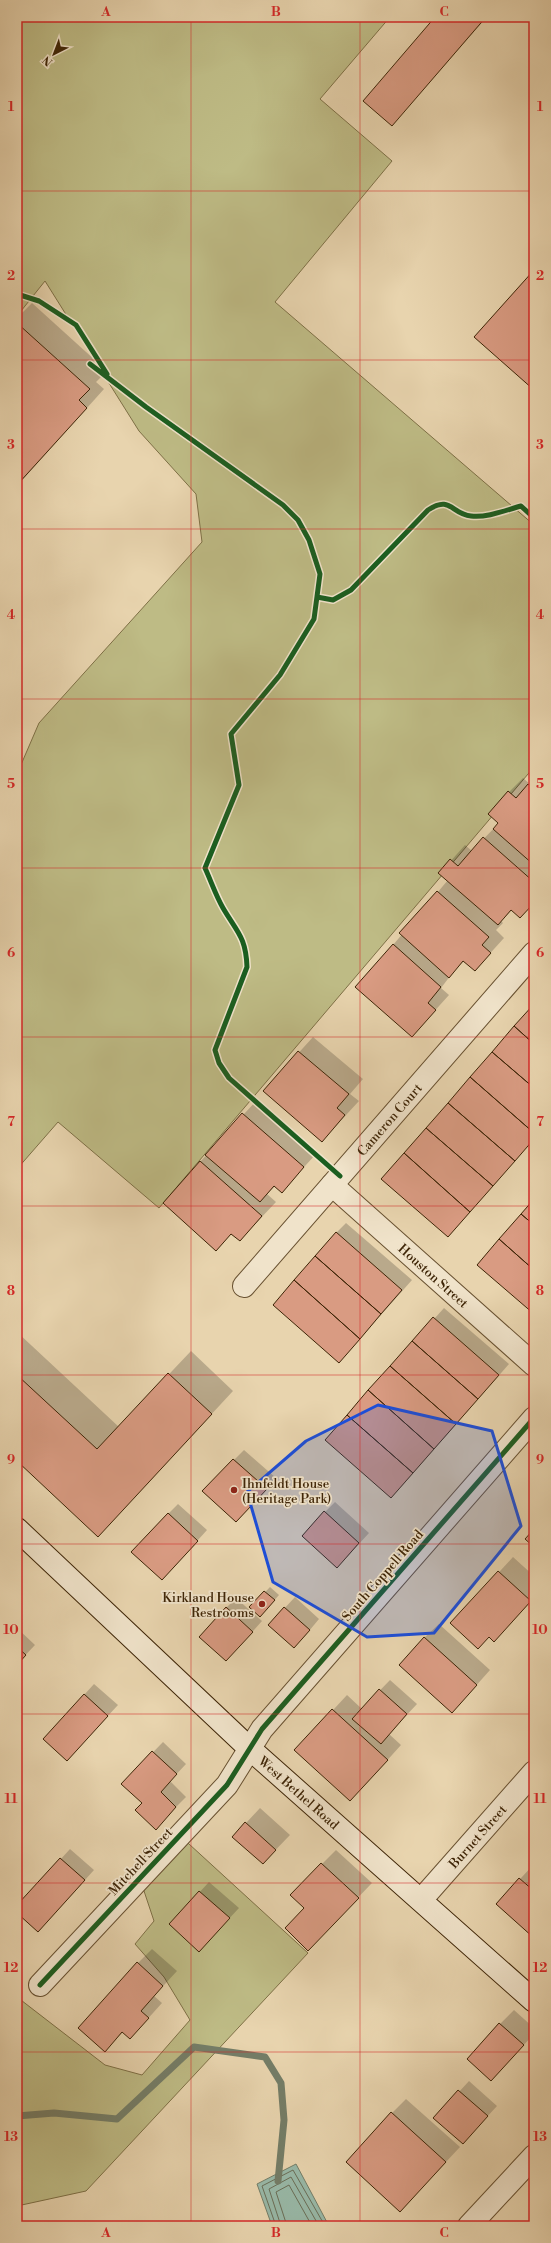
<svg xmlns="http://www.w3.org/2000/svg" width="551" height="2243" font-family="'Libre Bodoni',serif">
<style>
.green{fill:#bebb85;stroke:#7e7046}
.water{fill:#98b8a7;stroke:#747d67}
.shadow{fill:#0003}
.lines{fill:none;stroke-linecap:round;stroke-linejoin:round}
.shore{stroke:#6b6e57;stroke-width:1}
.stream{stroke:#747d67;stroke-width:7}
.building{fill:#d99b82;stroke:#3e2507}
.minor-casing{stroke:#685131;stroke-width:24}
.tertiary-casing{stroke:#685131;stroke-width:24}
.secondary-casing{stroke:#3e2507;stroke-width:24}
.minor{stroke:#f0e3ca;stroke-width:22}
.tertiary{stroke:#f0e3ca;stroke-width:22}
.secondary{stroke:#f0e3ca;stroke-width:22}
.cycleway-casing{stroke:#f0e3ca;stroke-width:8}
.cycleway{stroke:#1b5e20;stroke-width:5}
.marked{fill:#1d4ed8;fill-opacity:0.2;stroke:#1d4ed8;stroke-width:3;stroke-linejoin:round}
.grid{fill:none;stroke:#d62828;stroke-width:1;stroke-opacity:0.55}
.poi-dot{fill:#8f2418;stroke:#f0e3ca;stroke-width:1.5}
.labels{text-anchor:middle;stroke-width:3.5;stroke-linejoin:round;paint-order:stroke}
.street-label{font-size:13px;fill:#3e2507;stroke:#f0e3ca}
.poi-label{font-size:13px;fill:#3e2507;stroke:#f0e3ca;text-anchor:start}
.neatline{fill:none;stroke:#d62828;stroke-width:1.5}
.grid-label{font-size:13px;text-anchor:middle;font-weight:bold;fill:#d62828}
</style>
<rect width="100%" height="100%" fill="#e8d4ae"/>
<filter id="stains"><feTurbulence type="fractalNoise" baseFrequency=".005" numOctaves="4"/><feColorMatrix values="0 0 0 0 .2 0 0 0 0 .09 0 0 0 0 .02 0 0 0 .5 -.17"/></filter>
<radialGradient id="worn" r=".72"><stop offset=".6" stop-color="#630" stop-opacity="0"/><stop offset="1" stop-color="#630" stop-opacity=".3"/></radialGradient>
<!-- green -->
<path class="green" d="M17,17h373l-70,82 72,62 -117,141 259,223v242l-375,441 -101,-86 -41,47v-395l22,-51 163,-181 -6,-48 -57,-63 -94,-150 -28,35z
M177,1833l131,120 -222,238 -69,15v-209l88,68 37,10 48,-55 -26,-43 -29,-33 19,-23 -15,-45z"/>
<!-- water -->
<path class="water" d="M296,2164l33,62h-57l-15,-42z"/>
<!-- shadow -->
<path class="shadow" d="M436,17h51l-95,108z
M32,303l75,68 -11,11 8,7 -87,97v-168z
M523,778l7,6 4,-4v123l-14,14 -8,-7 -11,11 2,2 -7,7 8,8 -29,32 -11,-9 -10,10 -13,17 8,7 -37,41 -19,-91 55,-65 -8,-7 25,-28 7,6 27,-28 10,-31z
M313,1037l50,42 -13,15 9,7 -37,40 -58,-50z
M257,1100l60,53 -35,38 -7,-5 -8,8 9,8 -36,38 -8,-7 -16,17 -16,-88z
M346,1223l66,57 -63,71 -13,-118z
M444,1308l65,56 -108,123 -75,-48z
M17,1332l102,95 72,-76 42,40 -113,122 -103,-53z
M244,1450l32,28 -30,33 -43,-20z
M335,1502l34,31 -22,24 -22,-45z
M178,1504l29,26 -35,39 -4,-55z
M513,1557l21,19v22l-26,28 -14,15 -5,-5 -37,-13z
M270,1587l9,8 -14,16 -14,-4z
M295,1597l24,22 -15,18 -35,-12z
M236,1598l26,23 -26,29 -10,-42z
M439,1624l51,46 -24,27 -42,-59z
M17,1628l18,17 -18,19z
M390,1680l27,24 -28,30 12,11 -36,40 -69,-35 51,-55 15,14z
M94,1684l24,21 -51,55 -23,-21z
M163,1742l23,22 -16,17 16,16 -21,21 -22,-15 -21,-19z
M260,1808l30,27 -27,28 -29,-27z
M70,1849l24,21 -46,51 -31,-9v-5z
M336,1850l36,33 -50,52 -17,-27 -14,-13z
M534,1864v73l-37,-33z
M209,1882l30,26 -40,43 -29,-27z
M152,1949l25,22 -23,25 8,7 -18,20 -21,9 -18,19 33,-88z
M514,2010l20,18v6l-43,46 9,-56z
M469,2081l28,25 -34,37 -28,-25z
M406,2099l54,48 -60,64 -8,-98z"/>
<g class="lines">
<!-- shore -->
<path class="shore" d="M276,2226l-14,-40 31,-16 32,56
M281,2226l-12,-37 22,-12 28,49
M287,2226l-11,-34 13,-7 23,41"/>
<!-- stream -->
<path class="stream" d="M17,2116l37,-3 63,6 77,-72 71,10 16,26 3,37 -6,61"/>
</g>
<!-- building -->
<path class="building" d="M435,17h51l-94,109 -29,-25z
M534,270v120l-60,-53z
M17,323l73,66 -11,11 8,8 -70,77z
M528,784l6,5v76l-41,-36 5,-6 -10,-9 20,-23 8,7z
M483,837l51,45v21l-14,15 -9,-8 -13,15 -60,-52 12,-14 8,7z
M437,891l52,46 -7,8 9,8 -16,18 -12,-10 -14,17 -50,-45z
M393,944l48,43 -13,16 8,7 -24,27 -57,-50z
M534,1004v40l-20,-18z
M514,1026l20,18v44l-42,-36z
M298,1051l51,43 -12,14 8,7 -23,27 -59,-51z
M492,1052l42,36v45l-64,-56z
M470,1077l64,56v6l-19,22 -67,-58z
M448,1103l67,58 -22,25 -67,-58z
M242,1113l62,54 -22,26 -8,-7 -14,16 -55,-47z
M426,1128l67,58 -23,26 -66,-59z
M404,1153l66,59 -22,25 -67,-58z
M200,1161l62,55 -22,25 -9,-7 -15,17 -53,-48z
M534,1199v26l-13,-11z
M521,1214l13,11v45l-35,-31z
M336,1232l66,58 -21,24 -66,-58z
M499,1239l35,31v44l-57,-49z
M315,1256l66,58 -21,25 -66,-59z
M294,1280l66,59 -21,24 -66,-58z
M433,1317l66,58 -21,24 -66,-58z
M412,1341l66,58 -22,25 -66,-58z
M390,1366l66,58 -22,25 -66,-59z
M168,1373l44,41 -114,123 -81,-76v-86l80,74z
M368,1390l66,59 -21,24 -66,-58z
M347,1415l66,58 -22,25 -66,-58z
M233,1459l34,30 -31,33 -34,-31z
M324,1511l35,32 -22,25 -35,-32z
M168,1513l30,28 -36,39 -31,-28z
M534,1529v18l-9,-8z
M498,1571l33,30 -37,41 -5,-5 -11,12 -28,-26z
M264,1591l11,9 -15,17 -11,-10z
M226,1607l27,25 -27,29 -27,-24z
M284,1607l26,23 -16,18 -26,-23z
M424,1637l53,48 -25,28 -53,-48z
M17,1647l9,8 -9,10z
M379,1689l28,25 -26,30 -29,-25z
M84,1694l24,22 -41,45 -24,-22z
M332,1709l56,51 -38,41 -56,-51z
M152,1751l25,23 -16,18 15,15 -20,23 -21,-20 7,-7 -21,-19z
M245,1822l31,28 -13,14 -31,-27z
M60,1858l25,22 -47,52 -21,-19v-8z
M321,1863l38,35 -51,53 -23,-23 19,-20 -14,-13z
M519,1878l15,13v47l-38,-34z
M199,1891l31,27 -31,34 -30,-28z
M137,1962l26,24 -22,25 8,7 -19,21 -8,-7 -17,20 -27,-24z
M499,2023l25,22 -33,36 -24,-22z
M458,2090l30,26 -25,28 -30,-26z
M391,2112l55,50 -46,50 -54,-50z"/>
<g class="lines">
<defs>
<g id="minor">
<path id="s1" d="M332,1185l202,180"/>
<path id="s2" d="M244,1286l290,-333"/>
<path id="s3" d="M421,1900l113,-128"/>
<path d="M40,1985l187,-200 35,-56 272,-311"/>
</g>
<path id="tertiary" d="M469,2226l65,-70"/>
<g id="secondary">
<path id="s4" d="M17,1529l232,219 285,253"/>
</g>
</defs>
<!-- minor casing -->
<use href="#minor" class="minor-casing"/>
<!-- tertiary casing -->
<use href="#tertiary" class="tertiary-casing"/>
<!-- secondary casing -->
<use href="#secondary" class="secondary-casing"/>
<!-- minor -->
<use href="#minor" class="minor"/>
<!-- tertiary -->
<use href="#tertiary" class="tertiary"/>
<!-- secondary -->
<use href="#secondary" class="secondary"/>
<defs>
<path id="cycleway" d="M17,294l22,7 37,24 31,49
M90,364l56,43 137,98 15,15 11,20 11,34 -6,45 -34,56 -49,59 8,51 -34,83c6,13 11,28 18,40 14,24 23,29 24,59l-32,83 4,13 10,15 111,98
M317,597l16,3 18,-10 77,-80c23,-15 23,4 43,6 16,2 35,-6 50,-10l13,12
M40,1985l187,-200 35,-56 272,-311"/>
</defs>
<!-- cycleway casing -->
<use href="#cycleway" class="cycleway-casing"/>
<!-- cycleway -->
<use href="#cycleway" class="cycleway"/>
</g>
<!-- marked area -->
<path class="marked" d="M378,1405l114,26 29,95 -87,107 -67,4 -94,-55 -26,-90 59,-51z"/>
<!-- grid -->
<path class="grid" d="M191,17v2209M360,17v2209M17,191h517M17,360h517M17,529h517M17,699h517M17,868h517M17,1037h517M17,1206h517M17,1375h517M17,1544h517M17,1714h517M17,1883h517M17,2052h517"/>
<!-- markers -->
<g class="poi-dot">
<circle cx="234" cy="1490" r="4"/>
<circle cx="262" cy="1604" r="4"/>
</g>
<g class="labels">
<!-- street labels -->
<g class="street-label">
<text dy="5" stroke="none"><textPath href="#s2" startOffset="221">Cameron Court</textPath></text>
<text dy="5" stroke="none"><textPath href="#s1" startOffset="136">Houston Street</textPath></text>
<text transform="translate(382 1575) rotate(-49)" y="5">South Coppell Road</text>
<text dy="5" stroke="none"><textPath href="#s4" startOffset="386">West Bethel Road</textPath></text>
<text dy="5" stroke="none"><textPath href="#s3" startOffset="85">Burnet Street</textPath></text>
<text transform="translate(140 1861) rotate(-47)" y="5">Mitchell Street</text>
</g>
<!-- poi labels -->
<g class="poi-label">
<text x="242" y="1488">Ihnfeldt House<tspan x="242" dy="15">(Heritage Park)</tspan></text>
<text x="254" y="1602" text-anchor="end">Kirkland House<tspan x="254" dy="15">Restrooms</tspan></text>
</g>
</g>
<!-- margin -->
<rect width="551" height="2243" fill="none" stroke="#e8d4ae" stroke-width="44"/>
<!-- north arrow -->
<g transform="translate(54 54) rotate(222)" stroke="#f0e3ca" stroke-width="3" paint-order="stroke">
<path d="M0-3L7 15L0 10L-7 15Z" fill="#3e2507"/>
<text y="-6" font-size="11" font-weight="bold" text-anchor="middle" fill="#3e2507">N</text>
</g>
<rect x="22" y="22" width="507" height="2199" class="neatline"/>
<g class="grid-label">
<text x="106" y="16">A</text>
<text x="276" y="16">B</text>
<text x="444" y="16">C</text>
<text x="11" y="111">1</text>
<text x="540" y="111">1</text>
<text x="11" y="280">2</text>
<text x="540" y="280">2</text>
<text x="11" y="449">3</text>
<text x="540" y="449">3</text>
<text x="11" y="619">4</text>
<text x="540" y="619">4</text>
<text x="11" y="788">5</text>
<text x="540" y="788">5</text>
<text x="11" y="957">6</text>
<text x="540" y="957">6</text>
<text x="11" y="1126">7</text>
<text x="540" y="1126">7</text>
<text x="11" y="1295">8</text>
<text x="540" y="1295">8</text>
<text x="11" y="1464">9</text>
<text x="540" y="1464">9</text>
<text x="11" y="1634">10</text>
<text x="540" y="1634">10</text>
<text x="11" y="1803">11</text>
<text x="540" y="1803">11</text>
<text x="11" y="1972">12</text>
<text x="540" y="1972">12</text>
<text x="11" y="2141">13</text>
<text x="540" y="2141">13</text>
<text x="106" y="2237">A</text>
<text x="276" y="2237">B</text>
<text x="444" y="2237">C</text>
</g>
<rect width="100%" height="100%" filter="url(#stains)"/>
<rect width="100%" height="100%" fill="url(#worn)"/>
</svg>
